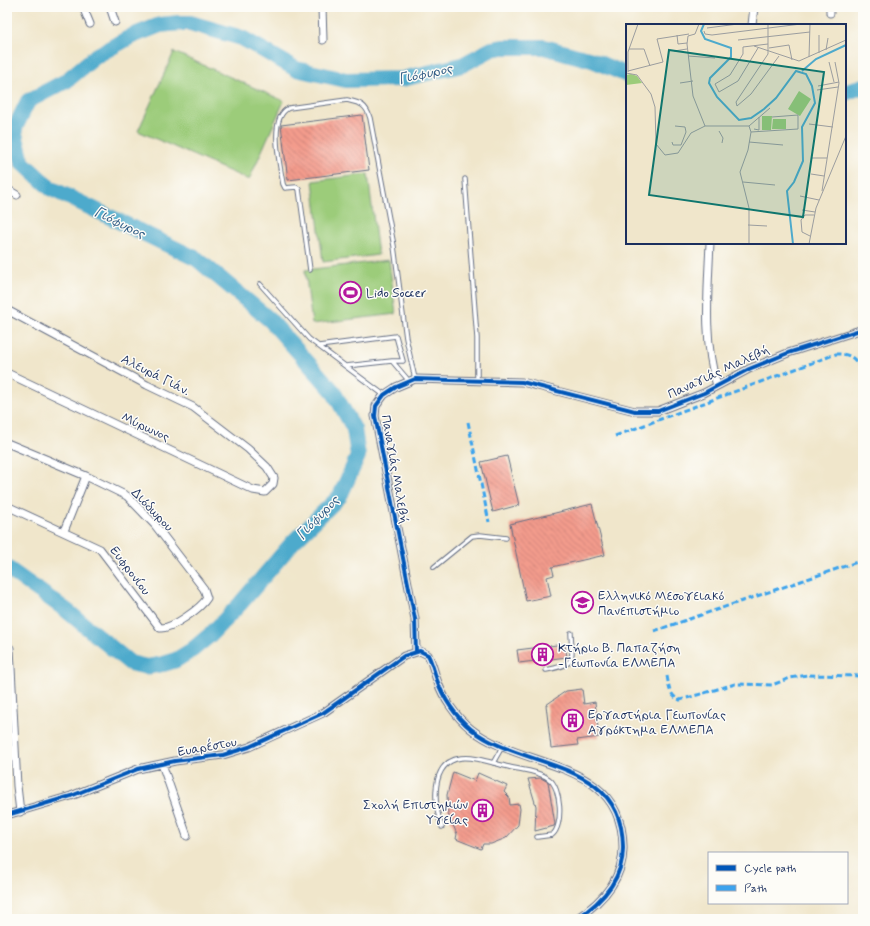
<svg xmlns="http://www.w3.org/2000/svg" width="870" height="926" font-family="Mynerve,sans-serif">
<style>
.grass{fill:#9ccc7a;stroke:#5c7e6c}
.lines{fill:none;stroke-linecap:round;stroke-linejoin:round}
.stream{stroke:#4eaacc;stroke-width:2.5}
.river{stroke:#4eaacc;stroke-width:16}
.building{fill:url(#building-back-hatch)}
.lane-casing{stroke:#666f84;stroke-width:5.5}
.street-casing{stroke:#666f84;stroke-width:9}
.lane{stroke:#fff;stroke-width:3.5}
.street{stroke:#fff;stroke-width:7}
.quiet{stroke:#3da3ed;stroke-width:3;stroke-dasharray:6 3;stroke-linecap:butt}
.cycleway-casing{stroke:#fdfcf7;stroke-width:6}
.cycleway{stroke:#0057b8;stroke-width:4}
.labels{text-anchor:middle;stroke-width:3;stroke-linejoin:round;paint-order:stroke}
.poi-label{font-size:13px;fill:#1b2f5e;stroke:#fdfcf7;text-anchor:start}
.street-label{font-size:13px;fill:#1b2f5e;stroke:#fdfcf7}
.water-label{font-size:14px;font-style:italic;fill:#2d5a84;stroke:#fdfcf7}
.inset-river{fill:none;stroke:#4eaacc;stroke-width:2}
.inset-road{fill:none;stroke:#9b9d9f;stroke-width:1}
.view{fill:#0f766e;fill-opacity:0.15;stroke:#0f766e;stroke-width:2}
.inset-edge{fill:none;stroke:#1b2f5e;stroke-width:2}
</style>
<defs>
<pattern id="building-back-hatch" width="6" height="6" patternUnits="userSpaceOnUse"><rect width="6" height="6" fill="#f39b8c"/><path d="M-1 5l2 2M0 0l6 6M5-1l2 2" fill="none" stroke="#c47f76"/></pattern>
</defs>
<rect width="100%" height="100%" fill="#fdfcf7"/>
<filter id="ink" filterUnits="userSpaceOnUse"><feTurbulence type="fractalNoise" baseFrequency=".025" numOctaves="2"/><feDisplacementMap in="SourceGraphic" scale="8" xChannelSelector="R" yChannelSelector="G"/><feConvolveMatrix kernelMatrix="1 2 1 2 8 2 1 2 1" color-interpolation-filters="sRGB"/></filter>
<filter id="wash" filterUnits="userSpaceOnUse"><feTurbulence type="fractalNoise" baseFrequency=".012" numOctaves="4" result="noise"/><feDisplacementMap in="SourceGraphic" scale="16" xChannelSelector="R" yChannelSelector="G"/><feGaussianBlur stdDeviation="0.9" result="paint"/><feColorMatrix in="noise" values="0 0 0 0 0 0 0 0 0 0 0 0 0 0 0 0 0 1.4 0 .05"/><feComposite in="paint" operator="in"/></filter>
<g filter="url(#wash)">
<rect width="100%" height="100%" fill="#f0e6cb"/>
<!-- grass -->
<path class="grass" d="M174,52l110,49 -35,79 -111,-49z
M368,174l10,81 -55,7 -10,-81z
M389,260l7,54 -84,10 -7,-54z"/>
<g class="lines">
<!-- stream -->
<path class="stream" d="M7,126l7,4"/>
<!-- river -->
<path class="river" d="M845,93l18,-7
M7,568l59,42 64,53 17,4 16,-3 13,-4 16,-10 18,-15 30,-31 53,-62 47,-46 18,-40 -4,-27 -21,-38 -63,-71 -73,-61 -147,-71 -28,-26 -8,-32 14,-29 38,-20 30,-25 36,-20 28,-11 20,-2h10l52,15 54,31 50,11 56,-1 60,-14 30,-16 11,-2h41l48,13 35,15"/>
</g>
<g id="blocks">
<!-- building -->
<path class="building" d="M362,115l7,55 -81,10 -7,-55z
M507,456l12,49 -26,7 -12,-50z
M592,504l13,51 -53,12 2,8 -7,2 4,19 -25,5 -16,-77z
M565,644l2,13 -48,6 -2,-13z
M582,689l2,15 11,-2 4,35 -22,3 1,5 -27,3 -5,-43 20,-14z
M453,772l22,9 3,-8 29,13 -3,6 5,5 1,8 9,-1 1,5 -2,16 -12,13 -15,6h-8l-2,5 -25,-10 1,-5 -9,-20 -1,-19z
M541,778l7,4 7,42 -1,2 -19,5 1,-25 -8,-27z"/>
</g>
</g>
<g filter="url(#ink)">
<use href="#blocks" fill-opacity="0" stroke="#666f84" stroke-width="1"/>
<g class="lines">
<defs>
<path id="lane" d="M465,179l12,159v43
M310,270l-11,-81 -3,-2 -11,1 -2,-4c-3,-19 -15,-67 6,-76l58,-8c13,3 19,4 23,18l24,128 12,92 9,41
M260,284l49,55 75,56
M319,346l77,-10 7,25h-11
M346,366l46,-5 17,20
M434,567l38,-31 8,-1 26,3
M546,670c31,-6 26,-8 25,-37
M493,763l9,-16
M442,827c-8,-21 -13,-65 19,-69 15,-2 33,6 48,9 12,3 30,4 40,12 12,8 15,47 3,56l-15,2"/>
<path id="street" d="M83,7l7,17
M110,7l5,15
M322,7l1,33
M830,13v-6
M752,25l2,-18
M7,189l10,6
M710,243c-2,47 -7,97 7,143
M7,310l140,75 46,22 55,42 19,18 7,11 -1,6 -8,8 -12,-2 -246,-117
M7,443l79,33 41,20 28,29 49,64 3,9c-6,10 -35,31 -47,30l-60,-79 -93,-43
M64,531l22,-55
M10,648l7,138 3,26
M416,652l-1,-33 -40,-203 1,-10 8,-11 12,-8 19,-8 107,3 113,29h23l46,-18 45,-24 39,-16 75,-24
M162,764l25,72
M7,815l64,-19 67,-27 37,-8 48,-6 26,-8 74,-34 81,-57 16,-5 8,4c4,7 6,17 9,25 6,18 19,37 34,49 51,41 151,29 152,117 1,33 -21,56 -47,73"/>
</defs>
<!-- lane casing -->
<use href="#lane" class="lane-casing"/>
<!-- street casing -->
<use href="#street" class="street-casing"/>
<!-- lane -->
<use href="#lane" class="lane"/>
<!-- street -->
<use href="#street" class="street"/>
<!-- quiet -->
<path class="quiet" d="M468,422l21,100
M615,436l221,-82c19,-1 23,9 27,25
M654,631l209,-71
M667,676c2,10 2,20 13,24l55,-16 37,1 18,-7 17,-3 56,1"/>
<defs>
<path id="cycleway" d="M416,652l-1,-33 -40,-203 1,-10 8,-11 12,-8 19,-8 107,3 113,29h23l46,-18 45,-24 39,-16 75,-24
M7,815l64,-19 67,-27 37,-8 48,-6 26,-8 74,-34 81,-57 16,-5 8,4c4,7 6,17 9,25 6,18 19,37 34,49 51,41 151,29 152,117 1,33 -21,56 -47,73"/>
</defs>
<!-- cycleway casing -->
<use href="#cycleway" class="cycleway-casing"/>
<!-- cycleway -->
<use href="#cycleway" class="cycleway"/>
</g>
</g>
<!-- icons -->
<defs>
<symbol id="stadium-ring" viewBox="-11 -11 22 22"><circle r="9.5" fill="#fdfcf7" stroke="#b5179e" stroke-width="1.5"/><path d="M0-5a6.5 5 0 1 0 0 10a6.5 5 0 1 0 0-10ZM-3.5-1.8h7v3.6h-7Z" fill="#b5179e"/></symbol>
<symbol id="university-ring" viewBox="-11 -11 22 22"><circle r="9.5" fill="#fdfcf7" stroke="#b5179e" stroke-width="1.5"/><path d="M0-5L7-2L0 1L-7-2ZM-4 1L0 2.5L4 1V4Q0 6-4 4Z" fill="#b5179e"/></symbol>
<symbol id="building-ring" viewBox="-11 -11 22 22"><circle r="9.5" fill="#fdfcf7" stroke="#b5179e" stroke-width="1.5"/><path d="M-4-6H4V6H1V3H-1V6H-4ZM-2.5-4.3h1.7v1.8h-1.7ZM.8-4.3h1.7v1.8H.8ZM-2.5-1h1.7V.8h-1.7ZM.8-1h1.7V.8H.8Z" fill="#b5179e"/></symbol>
</defs>
<g fill-rule="evenodd">
<use href="#stadium-ring" x="338" y="280" width="25" height="25"/>
<use href="#university-ring" x="570" y="590" width="25" height="25"/>
<use href="#building-ring" x="530" y="642" width="25" height="25"/>
<use href="#building-ring" x="560" y="708" width="25" height="25"/>
<use href="#building-ring" x="470" y="798" width="25" height="25"/>
</g>
<g class="labels">
<!-- poi labels -->
<g class="poi-label">
<text x="366" y="297">Lido Soccer</text>
<text x="598" y="600">Ελληνικό Μεσογειακό<tspan x="598" dy="15">Πανεπιστήμιο</tspan></text>
<text x="558" y="652">Κτήριο Β. Παπαζήση<tspan x="558" dy="15">-Γεωπονία ΕΛΜΕΠΑ</tspan></text>
<text x="588" y="719">Εργαστήρια Γεωπονίας<tspan x="588" dy="15">Αγρόκτημα ΕΛΜΕΠΑ</tspan></text>
<text x="468" y="809" text-anchor="end">Σχολή Επιστημών<tspan x="468" dy="15">Υγείας</tspan></text>
</g>
<!-- street labels -->
<g class="street-label">
<text transform="translate(718 371) rotate(-25)" y="5">Παναγιάς Μαλεβή</text>
<text transform="translate(156 374) rotate(27)" y="5">Αλευρά Γιάν.</text>
<text transform="translate(146 426) rotate(25)" y="5">Μύρωνος</text>
<text transform="translate(396 469) rotate(80)" y="5">Παναγιάς Μαλεβή</text>
<text transform="translate(153 509) rotate(46)" y="5">Διόδωρου</text>
<text transform="translate(131 570) rotate(53)" y="5">Ευφρονίου</text>
<text transform="translate(207 746) rotate(-10)" y="5">Ευαρέστου</text>
</g>
<!-- water labels -->
<g class="water-label">
<text transform="translate(425 73) rotate(-12)" y="5">Γιόφυρος</text>
<text transform="translate(120 222) rotate(26)" y="5">Γιόφυρος</text>
<text transform="translate(317 517) rotate(-46)" y="5">Γιόφυρος</text>
</g>
</g>
<!-- overview -->
<g transform="translate(626 24)">
<rect width="220" height="220" fill="#f0e6cb"/>
<path d="M173,67l12,8 -11,17 -12,-7zM136,92h10l-1,14h-9zM147,95h13v10h-14z" fill="#9ccc7a"/>
<path d="M5,50l6,2 5,7 -16,2v-10z" fill="#9ccc7a"/>
<path class="inset-river" d="M78,0l-3,7 4,8 26,9v9l-21,21 -1,5 8,14 22,23 12,-2 13,-9 12,-11 20,-27 10,3 6,12 3,17 -13,24 1,34 -9,21 -7,9 6,53M176,47l14,-12 30,-14"/>
<path class="inset-road" d="M73,0l-4,10 -7,2 -1,8 6,52 12,30M142,0v30l-32,48 1,4 14,-12 28,-38M81,4l31,-4M78,7l1,3 7,1 89,-11M51,11l1,9 9,-1M193,11v18M112,16l72,-8M128,22l45,15 47,-21M132,24l-20,33 -19,11 -4,-8 15,-9 13,-21v-7l25,-3M143,24l20,-3 3,15M3,25h15l6,17M200,26l2,-12M48,27l13,-2M62,32l27,2M183,33l1,-33M203,38l5,20M2,47l35,-9 -6,-23 32,-5M2,48v-20l10,-28M0,49l11,2 14,19 4,13 1,37 9,11 13,-2 13,-20 14,-7h44l2,6 -3,18 -8,22 9,36v36M54,59l13,-2M192,62l21,-4M191,66l21,-3M183,100l24,3M123,102l21,-18M128,105l5,1v-13M93,107l4,7 -1,5M125,108l47,-3v-14l-26,2M46,118l1,3h8l5,-13 -1,-5 -10,-1M123,118l34,3M186,134h15M185,150l13,2M117,158l32,3M196,167l17,-108 -4,-21M174,172l19,4M176,186l13,2M122,201l19,1M184,212l-8,-4 -1,-12 4,-5h9M183,220l7,-36 30,-72"/>
<path class="view" d="M43,26l155,22 -21,145 -154,-22z"/>
<rect width="220" height="220" class="inset-edge"/>
</g>
<!-- margin -->
<rect width="870" height="926" fill="none" stroke="#fdfcf7" stroke-width="24"/>
<!-- legend -->
<rect x="708" y="852" width="140" height="52" fill="#fdfcf7" stroke="#a3aaba"/>
<rect x="716" y="865" width="20" height="6" fill="#0057b8" stroke="#a3aaba"/>
<text x="744" y="872" font-size="12" fill="#1b2f5e">Cycle path</text>
<rect x="716" y="885" width="20" height="6" fill="#3da3ed" stroke="#a3aaba"/>
<text x="744" y="892" font-size="12" fill="#1b2f5e">Path</text>
</svg>
